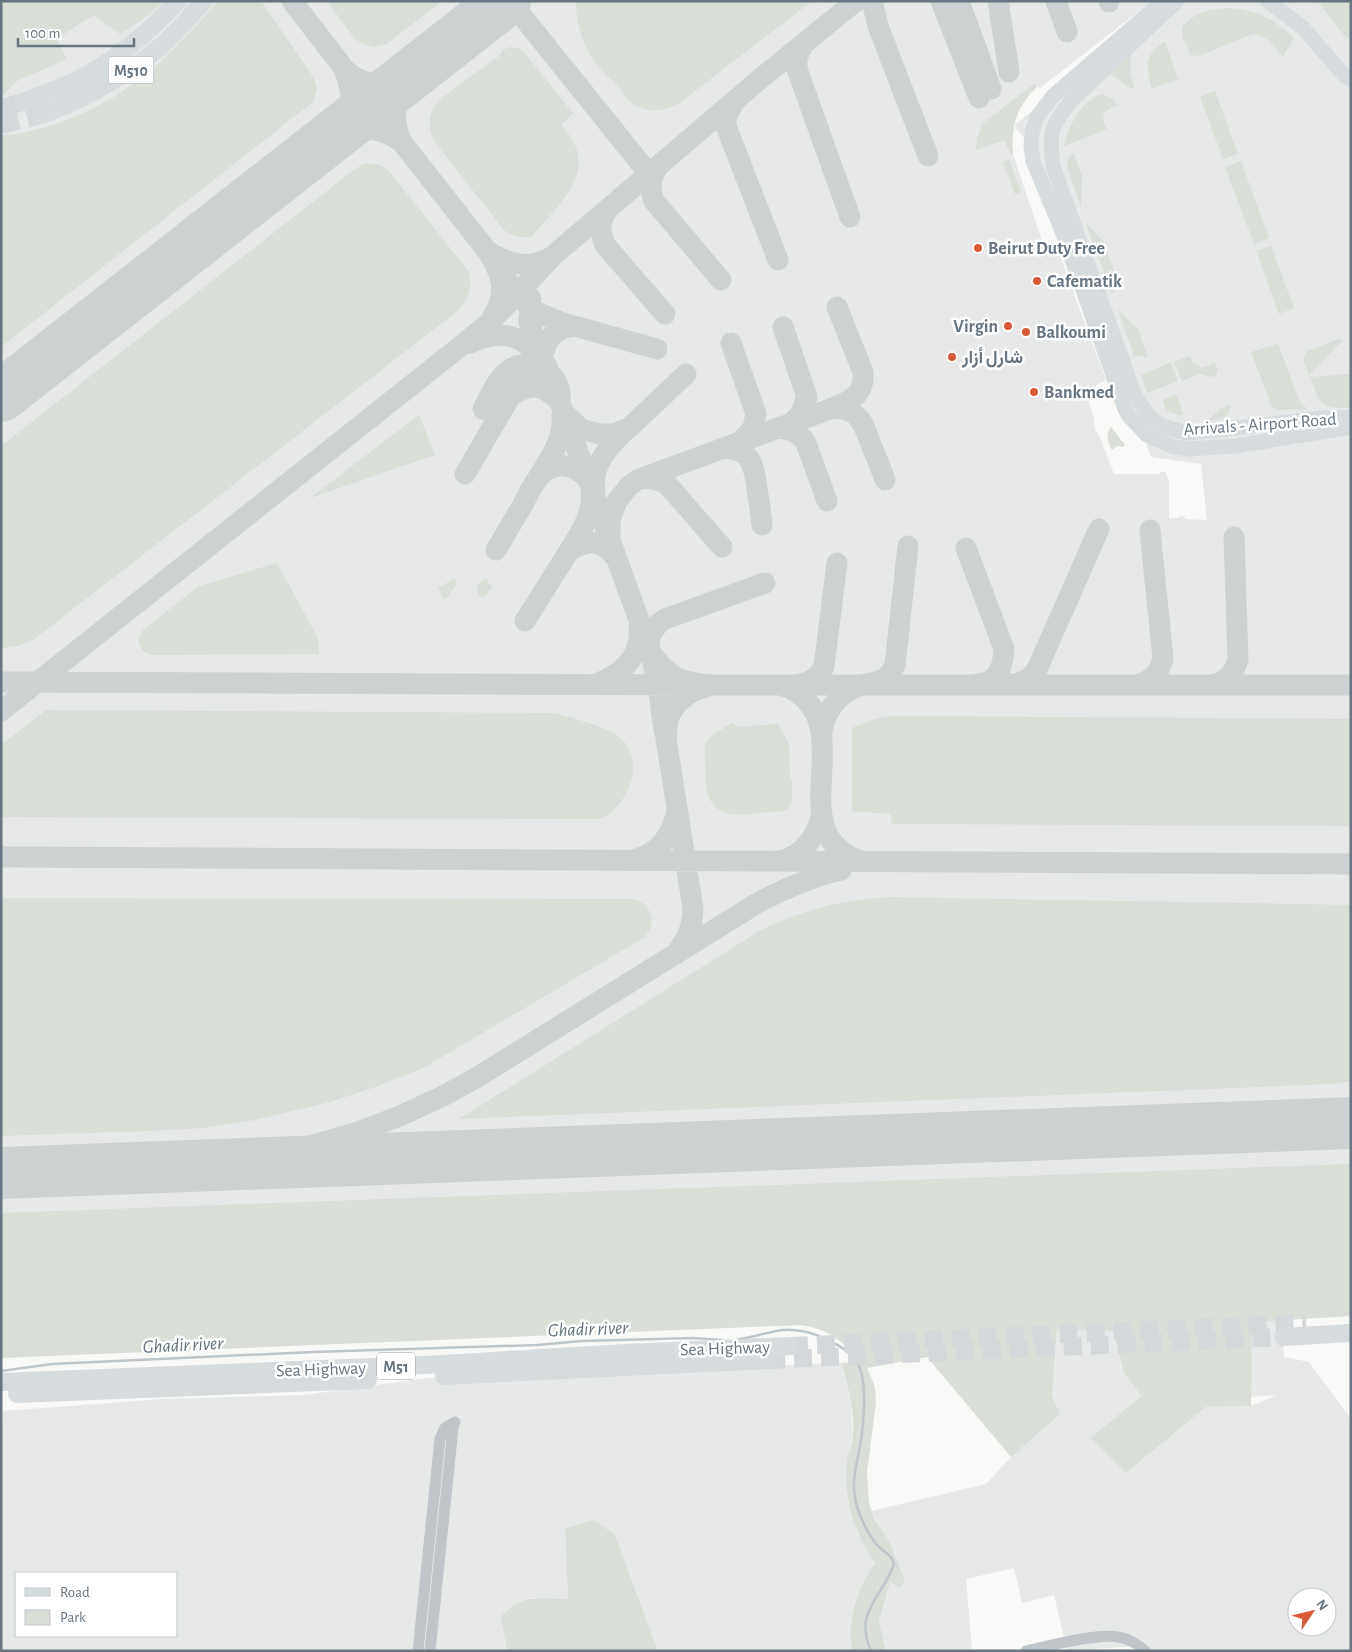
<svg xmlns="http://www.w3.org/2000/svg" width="1352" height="1652" font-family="'Alegreya Sans',Vazirmatn,sans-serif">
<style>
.built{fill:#e7e8e8;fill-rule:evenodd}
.green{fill:#d9ded6}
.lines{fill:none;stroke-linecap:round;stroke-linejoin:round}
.stream{stroke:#bcc6cb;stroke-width:2.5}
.taxiway{stroke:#ced1d2;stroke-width:21}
.runway{stroke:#ced1d2;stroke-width:52}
.highway-tunnel{stroke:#d4d8da;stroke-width:18;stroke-dasharray:18 9;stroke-linecap:butt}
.minor{stroke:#c0c5c9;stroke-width:11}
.major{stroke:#d6dbde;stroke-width:15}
.highway{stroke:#d6dbde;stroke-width:18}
.poi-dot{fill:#db5a35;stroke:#fff;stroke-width:2}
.labels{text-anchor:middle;stroke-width:5;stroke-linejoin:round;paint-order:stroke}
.shield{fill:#fff;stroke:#949ea7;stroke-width:1}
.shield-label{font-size:16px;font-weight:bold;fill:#667581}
.poi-label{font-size:18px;font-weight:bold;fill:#667581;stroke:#fff;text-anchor:start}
.street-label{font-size:18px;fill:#667581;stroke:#fff}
.water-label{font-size:19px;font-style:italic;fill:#60737b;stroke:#fff}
</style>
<rect width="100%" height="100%" fill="#f9f9f7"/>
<!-- built -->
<path class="built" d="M1,1h1151l-112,87 -2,-2 -8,7 -11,17 -5,14 -2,13 1,17 30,89 11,-3 52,140 -10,5v2l-10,5 8,27 1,11 4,5 15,39h46v-2h5l4,9v37h8l4,-2 4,1v2l22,1 -6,-56 -50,-7 -116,-306 -21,-25 147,-125h190v1314l-70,3 3,39 25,5 42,57v232h-211l-4,-5 -69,5 -13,-56 -32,8 -8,-35 -48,11 6,72h-86l-7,-30 11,-40 10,6 -12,-48 -10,-13 -7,-15 115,-27 25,-27 41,-61 4,-53 -173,-21 -882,32zM1249,1319l1,78 27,-2 -26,11 -45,1 -80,66 15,-77 -17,-23 -11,-42 -57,-1zM1297,1597h30v30h-30z
M842,1363l9,42 2,30 -7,36 1,25 10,35 18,32 -12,20 -9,22 -3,21 1,25h-194l-43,-116 -50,-6 3,70 -37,-1 -30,18 6,35h-506v-208l2,-32 159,-12 142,-4 123,-17zM16,1573h160v63h-160z"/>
<!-- green -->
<path class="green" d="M1,1h164l-19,16 -26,17 -26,-19 -38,24 11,20 -50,22 -16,16z
M218,1h43l53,77 3,12 -4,12 -312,245v-211c60,-7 114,-33 158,-73 21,-19 40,-41 59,-62z
M327,1h115l-55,43 -13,3 -11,-3 -9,-6z
M576,1h236l-130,100c-18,13 -41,13 -56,-4 -4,-4 -5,-9 -9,-12 -4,-5 -10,-9 -14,-13 -18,-19 -27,-45 -27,-71z
M1317,1h34v38l-8,-5z
M1226,8c30,1 46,10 68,30l-11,19c-9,-11 -15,-21 -30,-23l-54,22 -8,-1 -8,-17 -1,-11c14,-15 24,-17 44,-19z
M1165,41l13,38 -26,10c-6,-23 -9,-33 13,-48z
M510,47l7,1 6,3 50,62 -12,12c42,43 -1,78 -30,112 -10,1 -19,-1 -27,-7l-70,-89c-5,-11 -6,-23 0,-34 8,-12 51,-40 65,-51l4,-6z
M1131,54l-1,19 4,14 -2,2c-9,-5 -11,-10 -23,-15z
M1034,84l3,3c-20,18 -27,41 -24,67h-2l-7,-14 -28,10 1,-12 6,-15z
M1215,91l23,63 -15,5 -23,-62z
M1103,94l11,6 3,6c-13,2 -18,12 -10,23l-43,17c4,-19 18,-48 39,-52z
M1072,154h2l8,21 -1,32 -14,-41 1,-7z
M1009,160l12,32 -6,2 -12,-32z
M1241,161l28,77 -15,6 -29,-77z
M364,164h14l11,7 80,101c4,16 -1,30 -14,41l-422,327 -16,6 -16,2v-202l354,-277z
M1087,224l17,18 9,26 1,24 -2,1 -26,-68z
M1271,246l23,62 -15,6 -23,-63z
M1118,310l20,19 10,28 -14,-1z
M1338,339l5,1 -34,35 -6,-15 4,-9z
M1278,344l21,56 8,9 -31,1 -4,-3 -21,-55z
M1190,356l2,6 10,6 10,-4 2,-3 4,10 -3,5 -4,1 -12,-3 -17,7 -8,-19z
M1171,362l7,19 -31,12 -6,-18z
M1351,374v33c-31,4 -31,-5 -41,-30z
M1176,395l8,19 -5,2 -13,-6 -3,-10z
M1231,405l-3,10 -8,4 -13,2 14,-13z
M419,415l16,40 -125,43z
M1111,427l14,18 -2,2 -6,-1 -5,4c-4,-7 -7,-16 -1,-23z
M277,563l41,75 1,16 -166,1c-9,-1 -14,-7 -15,-16l5,-9 56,-44z
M454,579l3,3 -1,3 -10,14 -3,-1 -5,-10z
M486,579l6,8 -6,8 -4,2 -4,-2 -1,-6 2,-6z
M46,710l510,3c15,5 51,14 62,23 30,23 11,70 -18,83l-599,-2v-72z
M892,716l459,3v107l-459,-2 -2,-10 -38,-3v-83l20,-8z
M731,723l9,4 38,-3 11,20 1,34 2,1c0,11 3,28 -8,32 -17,0 -43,7 -58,2 -22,-8 -20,-30 -21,-49 0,-8 -2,-16 2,-23 6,-8 16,-12 24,-18z
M893,897l458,8v176l-18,3 -874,35 302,-189c43,-21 85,-31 132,-33z
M1,898l631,1c19,3 26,24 13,38l-220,130 -47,19 -48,16 -75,18 -52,8 -54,3 -148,5z
M1351,1164v152l-99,6 -1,84 -45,1 -80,66 -35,-35 50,-42 -17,-23 -11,-42 -56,-1 -5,66 8,18 -49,43 -84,-100 -60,11 8,19 1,16 -9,69 2,30 5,17 14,20 17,42 -5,6 -10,-5 -11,39 7,30h-34c-5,-33 5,-62 23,-88 -21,-31 -32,-64 -28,-102 1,-9 6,-17 6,-26 2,-24 -6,-49 -11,-72l19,-1c-17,-20 -34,-34 -61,-37l-799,33v-145z
M594,1520l21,15 43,116h-151l-6,-35c22,-23 38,-17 67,-17l-3,-71z"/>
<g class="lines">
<!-- stream -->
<path class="stream" d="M735,1340c16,-2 32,-8 48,-10 15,-1 31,3 44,10 12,5 23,11 30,22 10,16 7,53 5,71 -2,21 -11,43 -7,64 2,15 12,36 22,48 6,7 15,9 17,19 -11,33 -41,47 -23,87
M1,1371l51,-7 261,-12 224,-7 45,-4 110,-3 30,2"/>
<!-- taxiway -->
<path class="taxiway" d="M292,1l105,136
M510,1l139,173
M872,1l6,25 50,130
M941,1l38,97
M959,1l32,88
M998,1l11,71
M1056,1l11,31
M1109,1v1
M804,43l-7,14v12l53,148
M407,78c-22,10 -44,8 -63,-9 14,37 7,50 -21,75 7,-4 16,-11 24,-14 19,-5 38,1 54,11l87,111c14,23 20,39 5,64
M734,102l-8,15v9l52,134
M400,139c-15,-46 7,-59 39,-86
M659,165c-9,13 -10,22 -5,36l67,79
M608,209c-9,13 -9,21 -3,36l60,69
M488,252c23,13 41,18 65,4
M509,283l11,15 14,13 26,11 97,27
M783,327l24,70 -6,16 -8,9
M470,343c33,-16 55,-7 76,21l105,289c19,26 30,29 61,32 -17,4 -34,12 -42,30 -3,6 -3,16 -4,24l27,169c-1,22 -5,28 -17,46
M731,343l25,71 -3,14 -12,13
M543,356c4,-19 11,-26 30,-30
M529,364c20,3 33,17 31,38 -17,-17 -29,-21 -50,-5z
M483,409c10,-19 19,-45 46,-45l4,-16 -1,-17 -3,-9 2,-24
M830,409c29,-4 34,16 42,38 5,11 9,22 13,33
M563,412l18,17 18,5h15l15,-6 57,-54
M777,428c13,1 22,4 29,15l21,58
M720,449c31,-3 34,16 37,40 2,12 4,24 5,36
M465,474l45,-77
M539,476c12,-20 25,-37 23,-61
M642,478l188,-69c20,-8 35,-13 33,-37l-26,-65
M595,493c-5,-28 14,-47 33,-65
M610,537v-18l7,-18 12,-15 10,-7 12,-1 15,5 56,64
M966,548l38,101c-1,19 -6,33 -27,35
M496,550c9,-15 17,-29 26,-44 5,-9 10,-22 18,-30 15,-16 33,-12 47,2
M569,551c11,-18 24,-36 22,-57
M525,621l44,-70c19,-12 32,-12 47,7
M1,682l711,3h639
M599,683c26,-12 43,-27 40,-58
M800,684c11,-2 19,-8 24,-17l13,-104
M1012,684c12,-1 20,-6 26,-17l61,-138
M1136,685c15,-4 23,-11 27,-26l-13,-129
M1212,685c15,-3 21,-11 26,-25l-4,-123
M783,686c8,2 16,7 22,13 45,44 -21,137 56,162
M1,711l456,-362 34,-28 64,-67 205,-175 96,-78
M664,731l-6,-46 -9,-40 1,-9 8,-12 7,-5 100,-36
M822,732c3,-20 15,-36 34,-45 18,-8 27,1 39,-22l13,-119
M1,857l1350,7
M636,859c24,-6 35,-24 41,-47
M779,861c23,-4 37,-24 42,-44
M1339,1123l12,-3
M211,1165l86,-15 61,-18 42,-16 43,-20 33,-18 283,-176c27,-14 52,-25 82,-32"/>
<!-- runway -->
<path class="runway" d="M1,396l504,-395
M1,1173l1350,-50"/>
<!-- highway-tunnel -->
<path class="highway-tunnel" d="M1,108l22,-6
M1,125l40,-10
M790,1346l516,-23
M767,1360l516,-23"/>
<!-- minor -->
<path class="minor" d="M418,1651l22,-212 5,-11 10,-6
M430,1651l23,-223 2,-6
M1026,1651c22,-5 72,-18 92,-14 9,1 20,7 27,14"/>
<!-- major -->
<path class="major" d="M1163,1l-110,95 -16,21 -5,15 -1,15 2,14 28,67 64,181 4,7 18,19 27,12 14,2 48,-3 115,-19
M1177,1l-107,101c-20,26 -21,31 -17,64l81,227c15,28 24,35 56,40l133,-15 28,-1
M1268,1l35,27 40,46 8,6"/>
<!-- highway -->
<path class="highway" d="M23,102c18,-7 37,-13 54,-22 38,-19 72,-48 101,-79
M41,115c44,-16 84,-39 120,-69 16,-14 29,-30 43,-45
M1283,1337l68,-4
M444,1376l323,-16
M1,1382l424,-17 200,-12 165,-7
M17,1394l351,-14"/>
</g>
<!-- markers -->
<g class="poi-dot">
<circle cx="978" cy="248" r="5"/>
<circle cx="1037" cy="281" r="5"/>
<circle cx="1008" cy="326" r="5"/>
<circle cx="1026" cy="332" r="5"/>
<circle cx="952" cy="357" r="5"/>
<circle cx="1034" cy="392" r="5"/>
</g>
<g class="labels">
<!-- shield labels -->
<g class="shield">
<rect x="108.5" y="56.5" width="45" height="27" rx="4"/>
<rect x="377" y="1352.5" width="38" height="27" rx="4"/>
</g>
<g class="shield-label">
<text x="131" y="76">M510</text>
<text x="396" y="1372">M51</text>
</g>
<!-- poi labels -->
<g class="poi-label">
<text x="988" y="254">Beirut Duty Free</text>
<text x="1047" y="287">Cafematik</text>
<text x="998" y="332" text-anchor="end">Virgin</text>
<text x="1036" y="338">Balkoumi</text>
<text x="962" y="363">شارل أزار</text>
<text x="1044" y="398">Bankmed</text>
</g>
<!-- street labels -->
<g class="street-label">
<text transform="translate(1260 424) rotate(-4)" y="6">Arrivals - Airport Road</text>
<text transform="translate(725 1348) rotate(-2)" y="6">Sea Highway</text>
<text transform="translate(321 1369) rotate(-2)" y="6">Sea Highway</text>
</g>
<!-- water labels -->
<g class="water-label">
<text transform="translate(588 1328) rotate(-2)" y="7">Ghadir river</text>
<text transform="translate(183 1344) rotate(-3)" y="7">Ghadir river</text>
</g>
</g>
<!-- border -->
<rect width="1352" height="1652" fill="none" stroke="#667581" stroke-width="5"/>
<!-- legend -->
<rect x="15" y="1572" width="162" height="65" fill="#ffffff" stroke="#c2c8cd"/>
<rect x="25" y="1588" width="25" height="8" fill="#d6dbde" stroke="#c2c8cd"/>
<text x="60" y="1597" font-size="15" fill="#667581">Road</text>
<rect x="25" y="1610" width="25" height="15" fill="#d9ded6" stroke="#c2c8cd"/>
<text x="60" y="1622" font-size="15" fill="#667581">Park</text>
<!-- north arrow -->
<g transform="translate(1312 1612) rotate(55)"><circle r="24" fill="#ffffff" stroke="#c2c8cd"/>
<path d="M0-4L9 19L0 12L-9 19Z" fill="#db5a35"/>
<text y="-8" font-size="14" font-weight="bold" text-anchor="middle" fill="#667581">N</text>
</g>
<!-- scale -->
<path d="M18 38v8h116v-8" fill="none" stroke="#667581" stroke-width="2.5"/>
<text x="25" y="38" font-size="15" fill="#667581" stroke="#ffffff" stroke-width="4" paint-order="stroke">100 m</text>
</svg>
